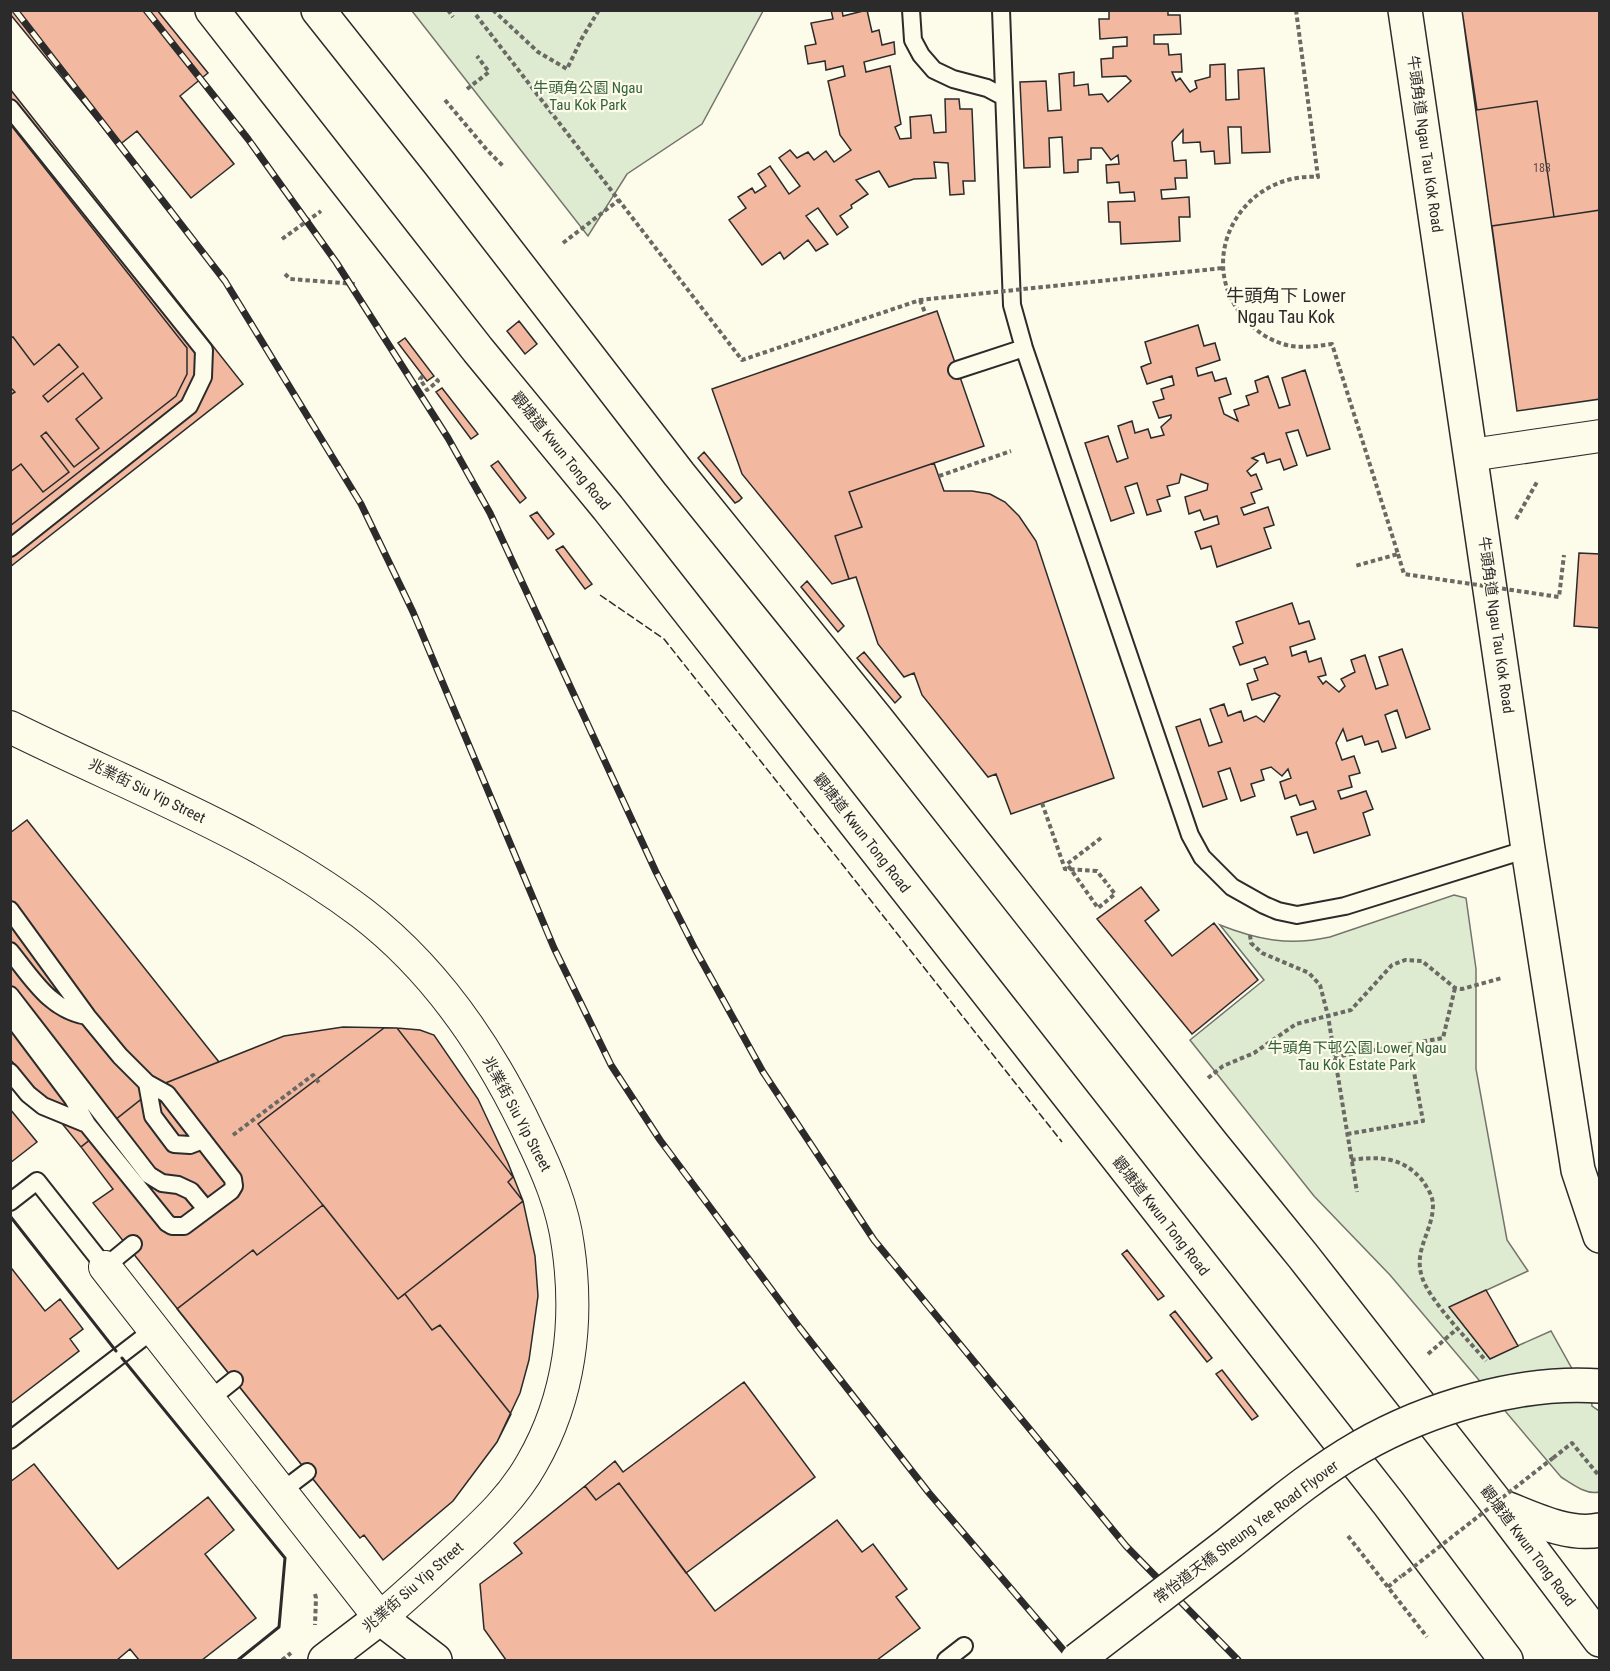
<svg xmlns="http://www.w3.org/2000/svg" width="1610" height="1671" font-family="'Roboto Condensed','Noto Sans TC',sans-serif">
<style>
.green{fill:#deebd1;stroke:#74746e;stroke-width:1.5}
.building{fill:#f2b8a0;stroke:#2b2b2b;stroke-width:1.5}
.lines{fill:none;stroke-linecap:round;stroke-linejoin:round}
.lane-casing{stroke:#2b2b2b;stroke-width:20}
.street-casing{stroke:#2b2b2b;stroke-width:34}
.secondary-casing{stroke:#2b2b2b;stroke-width:36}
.highway-casing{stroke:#2b2b2b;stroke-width:36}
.path{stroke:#6a6964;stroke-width:4;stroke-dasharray:4.5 3;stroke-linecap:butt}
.lane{stroke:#fdfbea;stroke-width:16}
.street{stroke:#fdfbea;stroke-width:32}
.secondary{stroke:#fdfbea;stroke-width:33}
.highway{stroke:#fdfbea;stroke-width:33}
.rail-casing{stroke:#2b2b2b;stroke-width:7}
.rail{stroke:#fdfbea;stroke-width:4.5;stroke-dasharray:14;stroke-linecap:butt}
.secondary-bridge-casing{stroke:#2b2b2b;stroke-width:36;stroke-linecap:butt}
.path-bridge{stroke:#6a6964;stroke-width:4;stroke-dasharray:4.5 3;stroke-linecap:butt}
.secondary-bridge{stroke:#fdfbea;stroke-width:33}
.fence{stroke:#2b2b2b;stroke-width:1.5;stroke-dasharray:8 3;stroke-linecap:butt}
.wall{stroke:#2b2b2b;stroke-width:3}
.labels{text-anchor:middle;stroke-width:4.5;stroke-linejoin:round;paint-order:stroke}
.number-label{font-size:12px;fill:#5d4e48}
.park-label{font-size:15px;fill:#34623c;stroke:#fdfbea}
.street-label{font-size:15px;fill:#2b2b2b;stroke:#fdfbea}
.quarter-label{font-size:18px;fill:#2b2b2b;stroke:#fdfbea}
</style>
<rect width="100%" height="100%" fill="#fdfbea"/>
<!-- green -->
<path class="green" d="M412,11h351l-61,113 -75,50 -39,62z
M1454,895l12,3 10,71v100l31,171 21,31 -78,36 40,51 61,-27 24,43 15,1 2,31 7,5v81c-13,3 -27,-8 -38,-15l-171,-202 -76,-79 -124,-156 74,-60 -44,-55c38,15 69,21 110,12z"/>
<!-- building -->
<path class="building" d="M10,10h147l51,63 -28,23 54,68 -43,34 -54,-67 -19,15 -108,-132z
M831,10h11l1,6 24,-6 5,22 7,-2 3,15 12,-3 1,12 -31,8 2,10 24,-6 11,58 -6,3 5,12 11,-1 -1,-21 21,-2 3,18 12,-1 -1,-33h14l1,10h12l3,72h-12l1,13 -14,1 -2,-32 -14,-1 2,16 -22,1 -25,8 -10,-16 -23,9 12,14 -17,11 1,3 -12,8 8,11 -11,8 -19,-27 -12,8 22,28 -12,7 -8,-11 -24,19 -4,-7 -18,13 -33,-45 17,-12 -8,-11 14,-9 3,5 11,-7 -8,-12 12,-8 19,28 11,-8 -21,-28 11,-8 7,8 11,-6 6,8 12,-9 8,11 17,-12 -11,-15 -12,-54 17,-5 -2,-10 -17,4 -1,-9 -17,3 -3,-18 11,-2 -5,-21 22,-4z
M1109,10h59v5h12l1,19 -27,1v9h14l1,11 12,-1 1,18h-10l4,9 4,-3 10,14 7,-4 -2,-7 15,-4v-12l15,-1 1,36 13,-1 -1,-29 26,-2 6,84 -28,1 -1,-26h-13l2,36 -15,1 -1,-13 -13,1 -1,-10 -17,1v-13l-11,12 2,19 12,-1 1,18h-12l1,11 -15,1 1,9 27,-2 1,20h-11l1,24 -59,3 -1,-22h-11l-1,-20 27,-1 -1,-9 -14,1 -1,-11 -12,1 -1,-18 13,-1 -1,-9 -7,5 -9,-12h-11v11l-13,1v12l-14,1 -2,-36 -13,1 1,29 -26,1 -4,-86 26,-1 2,30 13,-1 -2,-36 15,-2v14l14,-2 1,11 13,-1 6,8 23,-21 -5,-5 -24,1 -1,-18 12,-1v-11l14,-1v-9l-27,2 -1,-20h10z
M1462,10h138v200l-46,7 -17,-116 -60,9z
M1462,10h138v389l-83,12z
M10,89l233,295 -233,183z
M10,124l177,224v26l-11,22 -166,130z
M1600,210v189l-83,12 -25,-185z
M937,311l47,135 -135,46 13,35 -27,9 14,43 -17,5 -90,-110 -30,-85z
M519,321l18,23 -12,10 -18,-23z
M1198,325l6,21 11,-3 5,17 -24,8 2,8 14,-4 3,9 11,-3 5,16 -12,4 5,16 14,7 -4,-11 15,-5 -3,-9 12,-4 -3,-11 13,-5 11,32 11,-3 -8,-27 23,-8 25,79 -23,7 -9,-26 -12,3 11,32 -13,5 -4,-11 -13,4 -3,-10 -12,5 6,3 -11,10 4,5 5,-2 6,15 -11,4 4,10 -14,5 3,7 24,-8 6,18 -10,3 7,20 -54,19 -6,-21 -10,3 -6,-17 24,-8 -2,-8 -13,4 -4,-10 -11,4 -4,-17 22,-7 1,-6 -27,-10 -2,9 -12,3 3,10 -13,4 4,11 -14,4 -10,-32 -12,4 9,26 -23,8 -26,-78 23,-7 9,26 11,-4 -10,-32 14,-5 3,12 13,-4 3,9 13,-3 -3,-8 10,-9v-3l-12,3 -6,-16 11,-3 -3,-10 13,-4 -2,-9 -25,8 -6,-17 10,-4 -6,-21z
M13,337l21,28 25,-21 19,23 -35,29 5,6 35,-29 19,25 -26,21 23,29 -25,19 -28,-35 -5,4 28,36 -26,20 -22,-28 -11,8v-77l5,-3 -5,-5v-49z
M405,338l29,38 -7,5 -29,-38z
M442,388l36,46 -7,5 -35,-47z
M704,452l38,46 -3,3 -4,2 -37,-45z
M498,461l28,37 -6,5 -29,-37z
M934,463l10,28h28l18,3 15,8 14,14 17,25 78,237 -103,36 -15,-40 -8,3 -66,-82 -8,-22 -10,4 -26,-33 -22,-67 -7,2 -14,-43 27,-9 -13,-35z
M537,512l17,22 -6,5 -18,-23z
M563,546l29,38 -7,5 -29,-39z
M1579,553l21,1v74l-26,-2z
M807,581l37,45 -6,6 -37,-45z
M1292,603l7,21 10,-3 6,18 -25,8 2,9 14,-5 3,11 12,-4 5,17 -8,2 5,7 3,-3 13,11 6,-6 -4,-7 14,-7 -4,-12 14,-5 11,34 12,-4 -9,-28 23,-8 28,80 -24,9 -9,-28 -12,5 11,33 -14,4 -4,-11 -13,4 -3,-9 -15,5 -4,-12 -7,14 6,17 12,-4 6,17 -11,3 3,11 -14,4 3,8 25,-8 7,18 -10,4 7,22 -56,18 -7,-21 -10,3 -6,-18 25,-8 -3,-8 -13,4 -4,-10 -11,4 -5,-17 11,-4 -3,-9 -6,7 -11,-9 -10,3 3,10 -13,4 4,12 -14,5 -11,-33 -12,4 9,27 -24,8 -27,-80 24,-8 9,27 13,-4 -12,-33 14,-5 4,12 13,-5 3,10 12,-5 8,6 16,-26 -5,-3 -23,7 -5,-16 11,-4 -4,-11 14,-5 -3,-7 -25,8 -7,-18 10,-4 -7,-21z
M864,652l37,45 -6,6 -38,-45z
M27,820l192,242 -61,24 -77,61 -71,-88v-226z
M1141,887l18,23 -14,11 27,35 42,-33 44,57 -66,54 -95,-115z
M343,1027l54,1 23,2 14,5 44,64 30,64 15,38 12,55 3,40 -9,64 -9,33 -23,49 -44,59 -70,59 -19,-25 -4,3 -267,-335 20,-14 -32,-42 77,-61 126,-50z
M384,1028h13l116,149 -5,5 15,19 -125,98 -140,-175z
M10,1109l27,33 -27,21z
M323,1205l75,94 7,-5 27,36 8,-5 71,89 -14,28 -44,59 -70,59 -19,-25 -4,3 -183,-229 76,-59 4,5z
M1127,1250l37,46 -6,4 -36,-46z
M12,1269l33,42 15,-12 23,30 -13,10 9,12 -69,53v-134z
M1486,1290l32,56 -28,13 -41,-52z
M1175,1311l37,47 -5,4 -37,-47z
M1222,1370l36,46 -6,4 -36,-46z
M744,1382l71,95 -129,96 -67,-90 -23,17 -11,-14 30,-25 8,11z
M34,1464l84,105 90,-72 26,33 -29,24 51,64 -54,42h-63l-9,-11 -13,11h-107v-178z
M619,1483l96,128 122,-91 25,32 11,-8 34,45 -11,8 24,31 -43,32h-371l-22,-31 -4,-45 42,-31 -8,-10 71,-57 11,14z"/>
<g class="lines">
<defs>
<path id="lane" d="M911,10l2,30 8,15 13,15 19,9 34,9 17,9
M1001,10l11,295 12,43 166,487 12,22 30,30 32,18 14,6 19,4 48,-9 183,-57
M10,108l194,242 -1,27 -14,29 -179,142
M957,370l67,-22
M10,910l77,106 33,40 27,27 20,11 66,85 1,7 -3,5 -47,35h-12l-5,-3 -80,-99 -14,-25 -63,-84
M10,951c22,27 40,59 77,65
M10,995l139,180 13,8 16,2 13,6 15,18
M10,1072l18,22 15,12 44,18
M147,1083l6,33 21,28 16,1 13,-5
M10,1202l27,-21 68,86 28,-23
M209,1400l25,-20
M10,1440l143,-110
M282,1491l25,-19
M946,1660l18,-14"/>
<path id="street" d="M1471,455l129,-19
M10,727c119,59 246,106 352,186 74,57 129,139 168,222 17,35 33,72 38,111 11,75 2,151 -36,217 -19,34 -45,58 -73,84 -26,24 -52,48 -79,71l-275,-351"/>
<path id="secondary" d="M1405,10l123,839 50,321 22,66
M325,1660l55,-42 55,42"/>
<path id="highway" d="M212,10l266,340 130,158 781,996 117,156
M318,10l122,154 239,310 197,244 336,426 91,112 195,249 102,135
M1498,1505c30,11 68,32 102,25"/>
</defs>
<!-- lane casing -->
<use href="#lane" class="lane-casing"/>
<!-- street casing -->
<use href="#street" class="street-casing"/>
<!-- secondary casing -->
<use href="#secondary" class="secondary-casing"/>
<!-- highway casing -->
<use href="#highway" class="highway-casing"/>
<!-- path -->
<path class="path" d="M448,10l5,7
M493,10l45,42 29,17 15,-31 17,-28
M1296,10l22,167c-79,-5 -127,87 -70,145 11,12 27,21 43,24 14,2 27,0 41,-2l66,210 -43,12
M467,89l22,-17 -12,-16
M445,100l42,50 17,17
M282,239l39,-28
M563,243l56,-43
M285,274l5,5 65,5
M920,300l6,15
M423,376l-3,3 7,11 11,-9 -2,-2
M939,476l72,-25
M1516,519l21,-37
M1101,838l-34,26 31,44 17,-14 -7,-9
M1250,935l1,8 11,10 47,20 11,12 8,31 29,176
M1334,1057l109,-19 12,-50
M1208,1078l15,-12 31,-13 42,-29 55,-14 41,-45 13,-5 17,1 33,27 7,1 40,-11
M1347,1134l76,-13 -14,-76
M233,1135l80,-60 7,9
M1351,1160c28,-4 52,-3 71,20 5,7 11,16 11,25 0,26 -20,45 -11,72 7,23 47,64 64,84
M1428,1354l30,-26
M1553,1458l19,-15 28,34
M1348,1536l79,101
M1388,1587l13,-11
M315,1594l1,4 -1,27
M282,1660l9,-7"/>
<!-- lane -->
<use href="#lane" class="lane"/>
<!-- street -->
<use href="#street" class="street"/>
<!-- secondary -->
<use href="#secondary" class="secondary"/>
<!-- highway -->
<use href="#highway" class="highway"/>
<defs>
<path id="rail" d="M15,10l210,271 136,223 52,108 141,336 57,117 49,75 140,188 129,165 143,167
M146,10l102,129 88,123 112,176 42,75 166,359 39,77 68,123 111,168 252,306 112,114"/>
</defs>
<!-- rail casing -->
<use href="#rail" class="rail-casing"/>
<!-- rail -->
<use href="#rail" class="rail"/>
<defs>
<path id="secondary-bridge" d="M1077,1660c50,-38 100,-77 151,-116 43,-34 85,-70 132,-97 68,-39 161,-67 240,-61"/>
</defs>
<!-- secondary-bridge casing -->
<use href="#secondary-bridge" class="secondary-bridge-casing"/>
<!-- path-bridge -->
<path class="path-bridge" d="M476,15l266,345 178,-60 303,-32
M1398,554l6,20 155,23 5,-42
M1042,803l23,66 32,2 11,14
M1402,1576l151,-118"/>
<!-- secondary-bridge -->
<use href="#secondary-bridge" class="secondary-bridge"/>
<!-- fence -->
<path class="fence" d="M600,595l64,44 398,503"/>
<!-- wall -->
<path class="wall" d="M10,1216l106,135
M122,1358l163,200 -6,69 -41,33"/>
</g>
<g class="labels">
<!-- number labels -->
<g class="number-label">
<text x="1542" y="172">183</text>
</g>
<!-- park labels -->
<g class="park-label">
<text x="588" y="93">牛頭角公園 Ngau<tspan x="588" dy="17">Tau Kok Park</tspan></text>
<text x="1357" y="1053">牛頭角下邨公園 Lower Ngau<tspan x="1357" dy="17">Tau Kok Estate Park</tspan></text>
</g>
<!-- street labels -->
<g class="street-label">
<text transform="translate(1425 144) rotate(82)" y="5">牛頭角道 Ngau Tau Kok Road</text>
<text transform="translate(561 451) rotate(51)" y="5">觀塘道 Kwun Tong Road</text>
<text transform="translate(1496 625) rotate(82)" y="5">牛頭角道 Ngau Tau Kok Road</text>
<text transform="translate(147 791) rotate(26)" y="5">兆業街 Siu Yip Street</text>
<text transform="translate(862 833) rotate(52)" y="5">觀塘道 Kwun Tong Road</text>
<text transform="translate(517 1114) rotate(62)" y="5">兆業街 Siu Yip Street</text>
<text transform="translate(1161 1216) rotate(52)" y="5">觀塘道 Kwun Tong Road</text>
<text transform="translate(1246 1532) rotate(-37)" y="5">常怡道天橋 Sheung Yee Road Flyover</text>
<text transform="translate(1528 1546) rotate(53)" y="5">觀塘道 Kwun Tong Road</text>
<text transform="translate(413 1587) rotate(-41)" y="5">兆業街 Siu Yip Street</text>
</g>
<!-- quarter labels -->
<g class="quarter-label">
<text x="1286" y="302">牛頭角下 Lower<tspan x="1286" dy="21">Ngau Tau Kok</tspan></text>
</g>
</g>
<!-- border -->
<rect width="1610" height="1671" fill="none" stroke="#2b2b2b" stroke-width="24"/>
</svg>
